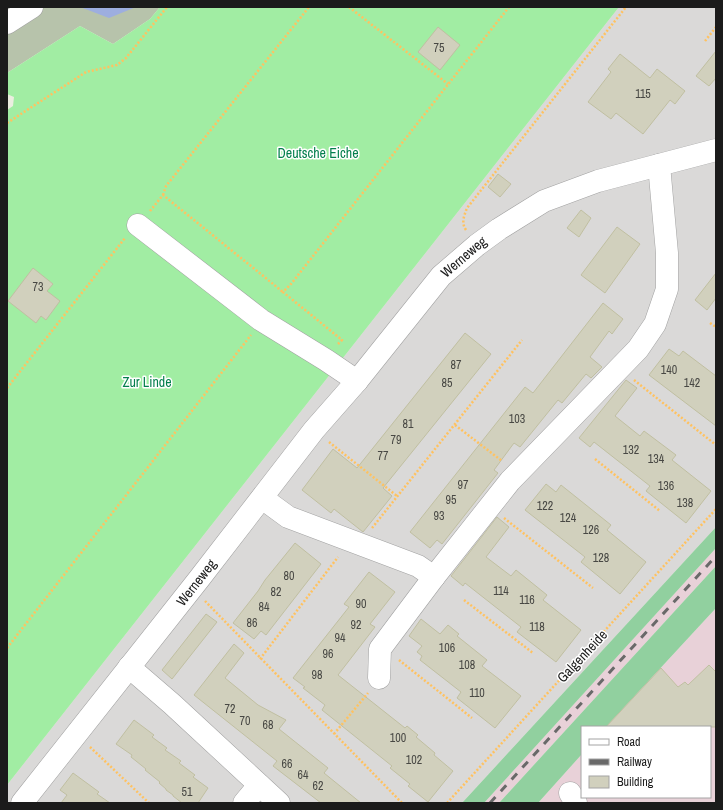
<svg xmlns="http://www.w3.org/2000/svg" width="723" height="810" font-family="'Archivo Narrow',sans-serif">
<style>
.residential{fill:#dad9d8}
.industrial{fill:#e8d1d8}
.construction{fill:#b7c3ab}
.grass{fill:#a1eda3}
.forest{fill:#91d09f}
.water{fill:#9daedf}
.building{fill:#d1d0bd;stroke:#c0bfa1}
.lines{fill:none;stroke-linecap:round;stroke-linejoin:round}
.minor-casing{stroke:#a2a2a2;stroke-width:23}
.path{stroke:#ffc260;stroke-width:2.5;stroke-dasharray:2 2;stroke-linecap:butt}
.minor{stroke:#fff;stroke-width:22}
.rail{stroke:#696969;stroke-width:3;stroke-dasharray:8 8;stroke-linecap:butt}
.labels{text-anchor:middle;stroke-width:3;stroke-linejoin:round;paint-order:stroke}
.number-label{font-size:12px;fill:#484844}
.park-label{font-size:14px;fill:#047f4d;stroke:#fff}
.street-label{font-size:14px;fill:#1b1b1b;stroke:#fff}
</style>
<rect width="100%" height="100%" fill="#ebeee0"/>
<!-- residential -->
<path class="residential" d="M619,7h97v520l-254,276h-455v-18z"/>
<!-- industrial -->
<path class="industrial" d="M716,548v18l-32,35 -185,202h-15z
M716,608v195h-178l44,-49v43h128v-70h-104z"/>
<!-- construction -->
<path class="construction" d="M7,7h153l-10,12 -37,25 -33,-18 -73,47z"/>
<!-- grass -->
<path class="grass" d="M160,7h459l-612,778v-675l6,-4 1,-9 -7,-3v-21l73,-47 33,18 37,-25z"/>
<!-- forest -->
<path class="forest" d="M716,527v21l-232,255h-22z
M716,566v42l-110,119h-24v27l-44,49h-39z"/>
<!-- water -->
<path class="water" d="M80,7h56l-27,11z"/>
<!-- building -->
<path class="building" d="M438,27l22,18 -20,25 -22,-18z
M716,51v27l-7,8 -13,-10z
M620,54l30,24 7,-9 28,22 -10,13 -5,-4 -27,34 -27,-21 -5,6 -23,-17 23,-30 -3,-3z
M498,174l13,10 -11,13 -12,-10z
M581,210l10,8 -12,19 -12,-9z
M617,227l23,17 -35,49 -24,-18z
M33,268l20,16 -6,7 13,10 -14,19 -5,-4 -5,7 -28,-22z
M716,273v25l-9,12 -12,-10z
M603,303l20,16 -11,15 -3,-3 -19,26 12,10 -11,11 -5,-4 -24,29 -4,-3 -38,47 -6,-4 -20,27 4,3 -56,71 -5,-4 -7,8 -20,-16 115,-145 8,6z
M465,333l26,21 -108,134 9,8 -29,36 -29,-23 -3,4 -29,-23 31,-41 24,19z
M669,349l10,7 4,-5 33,25v50l-67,-51z
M626,380l11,8 -22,28 25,20 4,-5 32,24 -4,5 39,31 -25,32 -40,-32 4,-5 -56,-44 -4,5 -11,-9z
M546,484l10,8 5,-7 50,40 -4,5 39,32 -26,32 -39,-32 4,-5 -60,-47z
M497,517l12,10 -23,30 25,19 5,-6 31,25 -4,5 38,30 -25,32 -39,-30 4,-5 -56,-44 -2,3 -12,-10z
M295,543l26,21 -55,71 -5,-4 -7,8 -21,-16 25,-32 7,-11z
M369,572l26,20 -25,32 5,3 -37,48 67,53 2,-2 11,9 -2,2 19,16 -1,2 19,16 -25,31 -20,-16 2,-2 -20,-16 2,-2 -70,-56 3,-5 -22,-17 2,-1 -12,-9 56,-71 -5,-3z
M206,614l11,8 -45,57 -10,-9z
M421,619l19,15 8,-9 11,9 -2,2 30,24 -5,6 39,30 -26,32 -38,-30 4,-6 -41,-32 2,-4 -5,-4 5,-6 -13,-10z
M234,644l10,9 -19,25 33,27 28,15 -7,9 49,39 -4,5 37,30h-40l-48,-37 4,-5 -83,-66z
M709,665l7,7v55h-110l55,-59 17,19 7,-5 3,3z
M134,720l20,15 -2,2 15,11 -2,2 16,11 -2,2 16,12 -2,2 15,11 -10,15h-16l-9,-7v-1l-7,-5v-1l-7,-6 1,-1 -15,-12 1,-1 -15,-12 1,-2 -16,-11z
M73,773l26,19 -2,2 13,9h-49l6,-8 -7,-5z"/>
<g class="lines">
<defs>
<g id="minor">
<path d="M7,23l25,-16"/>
<path d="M138,225l123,95 65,40 31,21"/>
<path d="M262,498l26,19 130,49 16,11"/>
<path d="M129,667l43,37 107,99"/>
<path d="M379,678l1,-29 54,-72 76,-96 128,-132 17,-25 12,-35v-36l-8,-88"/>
<path d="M570,793l6,10"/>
<path id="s1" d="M22,803l177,-224 115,-149 43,-49 84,-105 36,-31 22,-16 45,-28 54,-20 118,-31"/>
<path d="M244,803l15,-18"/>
</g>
</defs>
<!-- minor casing -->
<use href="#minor" class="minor-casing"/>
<!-- path -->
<path class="path" d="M349,7l99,77
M705,41l11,-14
M7,123l79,-51 31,-7 9,-7 41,-51
M163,195l3,-9 143,-179
M150,211l13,-16 120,97
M466,230c-5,-7 -2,-14 1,-22l159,-201
M710,323l6,4
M338,344l4,-4 -59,-48 8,-8 218,-277
M634,380l82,65
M7,388l118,-150
M455,425l47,36
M329,442l68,54
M595,459l65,52
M504,518l89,70
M372,528l150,-188
M464,600l69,53
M205,601l197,202
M7,648l244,-313
M260,659l78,-102
M399,660l73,58
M334,734l34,-41
M90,747l59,56
M447,803l269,-294"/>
<!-- minor -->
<use href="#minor" class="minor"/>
<!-- rail -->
<path class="rail" d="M490,803l226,-247"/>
</g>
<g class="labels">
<!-- number labels -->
<g class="number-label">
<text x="439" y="52">75</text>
<text x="643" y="98">115</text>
<text x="38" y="291">73</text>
<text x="456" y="369">87</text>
<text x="669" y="374">140</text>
<text x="447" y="387">85</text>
<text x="692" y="387">142</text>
<text x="517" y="423">103</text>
<text x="408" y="428">81</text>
<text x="396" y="444">79</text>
<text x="631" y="454">132</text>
<text x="383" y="460">77</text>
<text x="656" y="463">134</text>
<text x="463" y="489">97</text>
<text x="666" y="490">136</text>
<text x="451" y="504">95</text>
<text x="685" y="507">138</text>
<text x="545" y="510">122</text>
<text x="439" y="520">93</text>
<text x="568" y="522">124</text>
<text x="591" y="534">126</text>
<text x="601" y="562">128</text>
<text x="289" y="580">80</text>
<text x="501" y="595">114</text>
<text x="276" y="596">82</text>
<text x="527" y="604">116</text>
<text x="361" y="608">90</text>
<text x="264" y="611">84</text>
<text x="252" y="627">86</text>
<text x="356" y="629">92</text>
<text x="537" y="631">118</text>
<text x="340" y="642">94</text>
<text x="447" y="652">106</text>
<text x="328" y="658">96</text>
<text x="467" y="669">108</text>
<text x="317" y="679">98</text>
<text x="477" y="697">110</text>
<text x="230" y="713">72</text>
<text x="245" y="725">70</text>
<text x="268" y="729">68</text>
<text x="398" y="742">100</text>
<text x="414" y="764">102</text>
<text x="287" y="768">66</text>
<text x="303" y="779">64</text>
<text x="318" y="790">62</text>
<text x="187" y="796">51</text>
</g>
<!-- park labels -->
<g class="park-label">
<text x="318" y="158">Deutsche Eiche</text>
<text x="147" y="387">Zur Linde</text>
</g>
<!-- street labels -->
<g class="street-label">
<text dy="5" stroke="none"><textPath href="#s1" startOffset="703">Werneweg</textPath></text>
<text dy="5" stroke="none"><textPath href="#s1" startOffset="281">Werneweg</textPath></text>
<text transform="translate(582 656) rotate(-47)" y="5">Galgenheide</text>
</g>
</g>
<!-- border -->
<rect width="723" height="810" fill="none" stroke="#1b1b1b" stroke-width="16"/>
<!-- legend -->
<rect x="581" y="726" width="130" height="72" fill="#ffffff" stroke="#a4a4a4"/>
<rect x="589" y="739" width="20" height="6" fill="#ffffff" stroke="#a4a4a4"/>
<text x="617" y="746" font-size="12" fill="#1b1b1b">Road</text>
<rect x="589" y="759" width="20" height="6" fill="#696969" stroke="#a4a4a4"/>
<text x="617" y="766" font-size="12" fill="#1b1b1b">Railway</text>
<rect x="589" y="776" width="20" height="12" fill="#d1d0bd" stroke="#a4a4a4"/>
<text x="617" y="786" font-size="12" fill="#1b1b1b">Building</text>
</svg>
